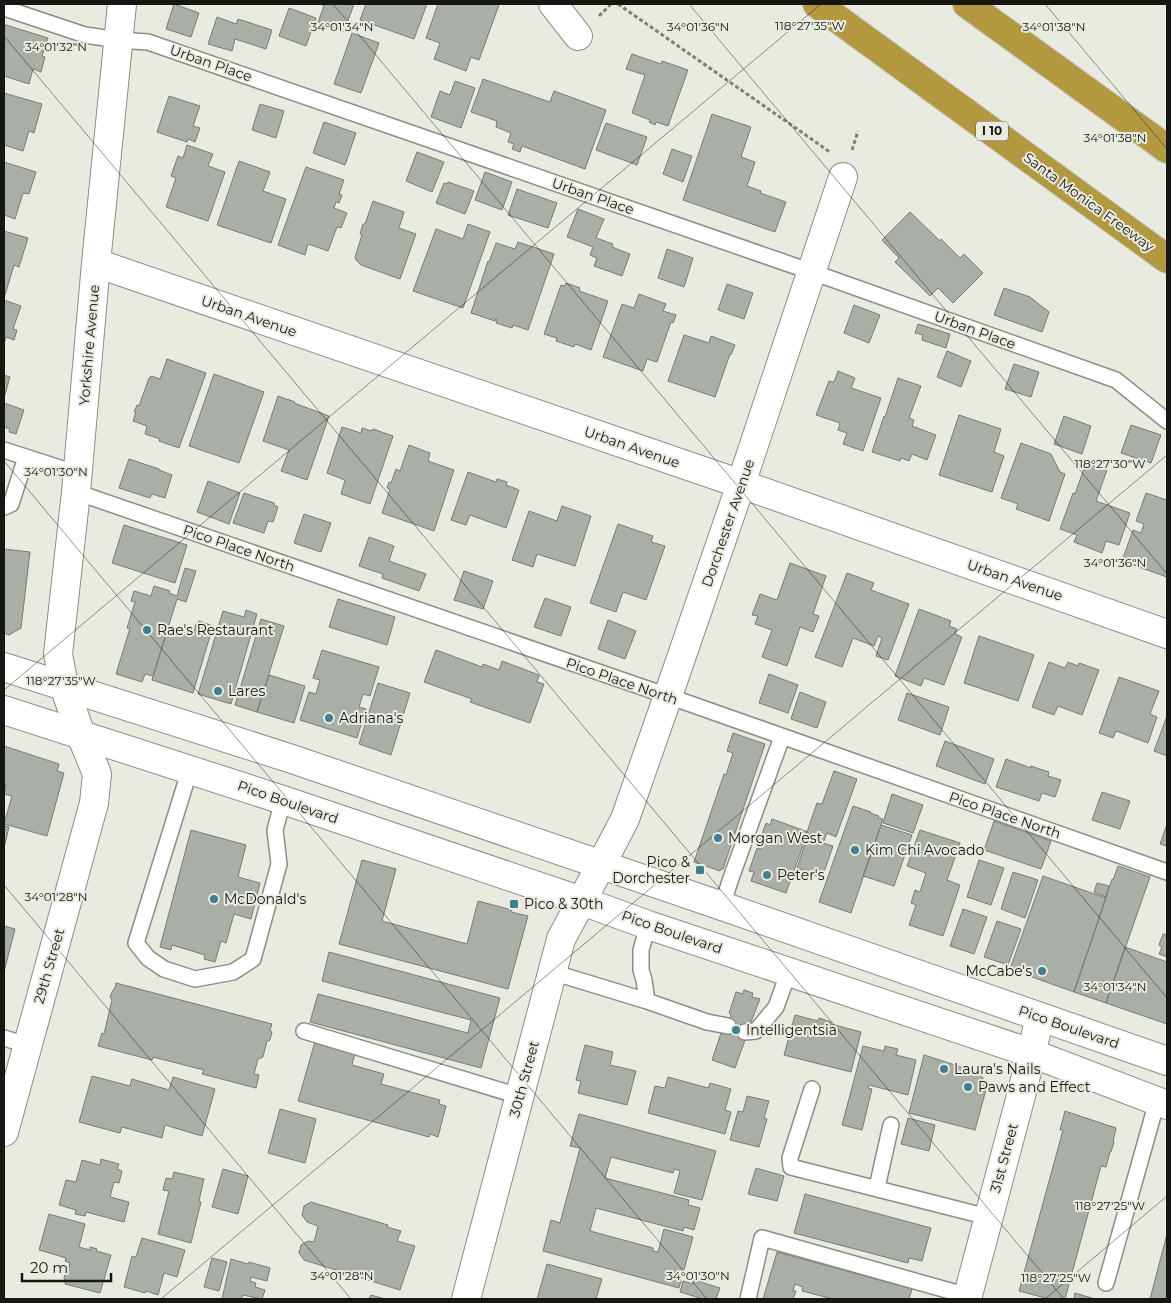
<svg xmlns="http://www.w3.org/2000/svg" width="1171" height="1303" font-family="Montserrat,sans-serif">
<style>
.building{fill:#a9afa6;stroke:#777d74}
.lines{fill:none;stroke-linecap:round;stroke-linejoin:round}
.service-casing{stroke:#8c8e83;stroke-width:18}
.minor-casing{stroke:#8c8e83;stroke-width:30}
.secondary-casing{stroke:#8c8e83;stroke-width:30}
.motorway-casing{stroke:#c7c7c6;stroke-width:30}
.path{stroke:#7f8079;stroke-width:3;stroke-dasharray:4 2.5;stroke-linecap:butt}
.service{stroke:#fff;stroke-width:15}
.minor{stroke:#fff;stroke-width:28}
.secondary{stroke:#fff;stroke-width:28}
.motorway{stroke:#b29940;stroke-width:28}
.ticks{fill:none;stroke:#161713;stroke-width:1;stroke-opacity:0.45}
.poi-dot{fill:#3e8092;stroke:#eaebe0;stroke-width:2}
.labels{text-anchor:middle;stroke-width:4;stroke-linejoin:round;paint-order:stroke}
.shield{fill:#eaebe0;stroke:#565750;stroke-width:1}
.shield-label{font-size:12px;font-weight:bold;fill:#161713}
.street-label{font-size:14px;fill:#161713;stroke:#eaebe0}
.poi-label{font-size:14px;fill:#161713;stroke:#eaebe0;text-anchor:start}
.ticks-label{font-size:12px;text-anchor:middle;fill:#161713;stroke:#eaebe0;stroke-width:4;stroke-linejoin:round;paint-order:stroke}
</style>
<rect width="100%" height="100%" fill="#eaebe0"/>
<!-- building -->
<path class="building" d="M174,4l25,9 -8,24 -25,-8z
M323,4h31l-10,28 -26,-10 6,-16 -2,-1z
M366,4h61l-13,35 -54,-19z
M438,4h58l3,1 -20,55 -8,-3 -5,14 -32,-12 6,-16 -14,-5z
M289,8l27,10 -10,28 -27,-10z
M217,17l19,7 2,-5 34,11 -6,19 -31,-10 -3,12 -24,-7z
M6,25l42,13 -6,18 3,1 -4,15 -8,-3 -4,15 -25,-8v-42l1,-3 -1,-3v-2z
M352,33l27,10 -18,50 -27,-9z
M632,54l29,10 1,-3 26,9 -20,56 -12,-4 -1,3 -6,-3 1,-2 -18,-7 13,-38 -19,-6z
M483,79l67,23 4,-11 52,19 -21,59 -63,-23 -2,6 -8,-3 2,-5 -6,-2 3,-9 -15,-6 1,-6 -26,-9z
M455,81l20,7 -14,40 -30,-11 9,-26 10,4z
M4,93l38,11 -8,29 -5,-2 -6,20 -19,-6z
M169,96l31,10 -7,20 7,2 -5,14 -7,-3 -1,3 -30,-10z
M260,104l24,7 -8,27 -24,-8z
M712,114l39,13 -10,30 14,5 -8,24 14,5 -1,2 26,9 -11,30 -92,-32z
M324,122l32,11 -11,32 -32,-12z
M606,123l41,14 -10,28 -41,-15z
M187,145l26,9 -5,12 17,6 -17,49 -42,-14 10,-29 -5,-2 7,-20 5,2z
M672,149l20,7 -9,26 -20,-8z
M417,152l27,10 -12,30 -26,-11z
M239,161l31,11 -7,19 23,8 -15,44 -54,-18z
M4,162l32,10 -7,22 -6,-1 -8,26 -11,-4z
M306,167l38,13 -5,14 3,1 -3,8 -3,-1 -2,6 13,5 -6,15 -4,-1 -9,24 -20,-7 -3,11 -27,-10z
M485,172l27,10 -10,28 -27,-10z
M448,182l26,9 -9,23 -29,-11 8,-20 3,1z
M517,189l40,14 -9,25 -40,-13z
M373,201l31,11 -5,16 17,6 -16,45 -39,-14 -5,-5 -1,-3 7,-22 -2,-1 3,-10h2z
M578,209l26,10 -8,19 17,6 -1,3 18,7 -8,22 -28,-10 3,-8 -7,-3 3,-8 -26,-10z
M910,212l30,29 1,-2 19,19 4,-4 19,19 -30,30 -15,-15 -8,8 -35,-34 4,-4 -17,-18z
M468,224l22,8 -27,76 -50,-17 23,-62 27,10z
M4,231l24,7 -9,29 -5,-2 -9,30h-1z
M518,242l36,12 -26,76 -15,-5 -1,3 -16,-5 1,-4 -1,-1 -1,3 -24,-8 17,-52 1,1 7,-19 19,6z
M667,249l26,9 -9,29 -26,-9z
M566,283l14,5 -1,3 29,10 -17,49 -16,-6 -1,3 -18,-6 1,-3 -13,-4 17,-49 4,1z
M727,284l26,9 -9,26 -26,-9z
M1004,288l26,9 19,15 -7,20 -48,-17z
M639,294l27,10 -3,7 13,4 -3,8 -2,-1 -14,40 -10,-3 -4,12 -40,-14 19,-53 12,4z
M4,300l17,6 -8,23 4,1 -3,10 -8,-3 -2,7z
M854,305l26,10 -11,28 -25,-10z
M918,324l32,10 -4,14 -24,-8 1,-5 -8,-2z
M684,335l25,8 2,-7 24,9 -4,10 -1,-1 -15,43 -47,-16z
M947,351l24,10 -10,26 -24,-10z
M167,359l39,14 -27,75 -20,-7 1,-2 -15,-5 2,-8 -14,-5 3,-9h-2l3,-7 2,1 10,-28h1l1,-2 9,3z
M1014,364l25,8 -8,25 -26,-8z
M838,371l17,7 -4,10 30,10 -18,53 -20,-7 4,-11 -9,-3 2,-7 -24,-8 13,-34 5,1z
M214,374l50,18 -25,71 -50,-17z
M4,375l6,2 -6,21z
M898,378l23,8 -12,32 5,2 -2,6 24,9 -9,25 -15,-6 -3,7 -8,-3 -1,3 -28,-9 12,-36 1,1z
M278,396l17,6 -1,1 35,13 -22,64 -26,-9 8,-21 -26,-9z
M4,403l20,7 -8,24 -7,-2 1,-3 -6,-2z
M959,415l42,14 -7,23 10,4 -12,36 -53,-17z
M1064,416l27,10 -9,28 -28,-10z
M1131,425l30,10 -10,28 -30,-10z
M342,427l19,6 1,-5 10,3 1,-2 20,7 -23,68 -29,-10 4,-14 -18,-7z
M1021,443l30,11 9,18 5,2 -16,47 -33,-12 2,-5 -17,-6z
M409,445l21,8 -2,8 26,9 -20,61 -52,-18 8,-24 -3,-1 2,-6 2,1 5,-14 4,2z
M129,459l30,10v1l13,5 -7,23 -13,-4 -2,4 -31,-10z
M1086,463l21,7 -11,31 34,12 -11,32 -13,-4 -4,12 -28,-11 3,-7 -17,-6 13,-36 2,1z
M468,472l28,10 1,-3 10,3 -1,3 13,5 -13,38 -36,-13 -4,10 -15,-5z
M208,481l32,12 -11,31 -32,-12z
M244,493l30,10v2l4,2 -5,15 -5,-1 -4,12 -31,-10z
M1146,493l21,7v77l-45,-16 11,-31 8,3 3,-9 -8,-3z
M562,506l29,10 -16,50 -38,-12 -4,13 -21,-7 17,-49 28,10z
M304,514l27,9 -10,29 -27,-9z
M618,524l35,12 -2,6 14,4 -19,54 -23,-8 -7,20 -26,-9z
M124,525l63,20 -12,38 -63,-20z
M369,537l25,9 -5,15 37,13 -7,17 -37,-13 1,-4 -24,-8z
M4,549l26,3 -9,76 -12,7 -5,-2z
M790,563l36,13 -13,38 6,2 -6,16 -13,-5 -13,39 -25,-9 10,-27 -17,-6 3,-8 -6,-1 8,-21 17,6z
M185,568l11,3 -10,31 -9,-3 -24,77 -8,-2 -3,8 -26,-8 14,-46h-3l8,-26 -4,-1 3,-10 17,5 3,-10 16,5 -1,2 8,3z
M464,571l29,10 -10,28 -29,-9z
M847,573l27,10 -3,7 38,14 -21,56 -12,-4 6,-18 -4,-2 -4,10 -21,-8 -11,29 -27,-10z
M545,598l26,9 -10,29 -27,-9z
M338,599l57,18 -8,28 -58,-18z
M919,609l32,12 -2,5 8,3 -2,5 7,3 -18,48 -20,-7 -3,8 -26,-10z
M246,610l11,4 -26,90 -33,-10 25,-83 21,6z
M261,619l23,7 -27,86 -22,-7z
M608,620l28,11 -11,28 -27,-10z
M199,621l14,5 -20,67 -41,-13 16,-52 25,7 3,-11h2z
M979,636l55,19 -16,46 -54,-18z
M322,650l57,17 -9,29 -7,-2 -4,13 7,2 -9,29 -57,-18 9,-28 7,2 4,-14 -7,-2z
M436,650l46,17 1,-3 16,6 3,-9 37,14 -2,7 7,2 -14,39 -60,-21 2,-3 -48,-17z
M1049,662l16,6 3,-6 10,4 1,-3 20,7 -17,45 -24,-9 -4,9 -22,-8z
M769,674l29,11 -10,28 -29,-10z
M269,675l36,11 -11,37 -37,-11z
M1119,677l40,14 -9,23 7,3 -9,26 -32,-12 -3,7 -14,-5z
M378,683l32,10 -19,62 -32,-11z
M800,692l26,10 -9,26 -26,-9z
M907,693l42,14 -9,28 -42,-15z
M1167,716v40l-13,-5z
M733,733l32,11 -42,125h-2l-1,2 -26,-9 30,-88 2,1 7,-22 -6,-2z
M945,741l49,18 -9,25 -49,-18z
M4,746l55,18 -2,7 7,2 -17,63 -43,-12 8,-28 -8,-2 2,-9h-2z
M1006,759l25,9v-2l18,6 -1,4 13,4 -6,17 -13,-4 -3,8 -43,-14z
M834,771l23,8 -21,58 -9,-4 -4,10 10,3 -11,32 -25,-10 11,-32 -2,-1 11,-32 5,1z
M1102,792l28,9 -10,28 -28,-9z
M892,794l31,11 -10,28 -30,-10z
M853,806l18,6 -1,1 9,3 -1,2 5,1 -32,94 -32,-11z
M772,819l36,13 -22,61 -35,-12 3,-9 -5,-1 8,-23 4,1 1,-2 -4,-2 8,-22 4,2z
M994,821l57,20 -10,28 -57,-19z
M1167,824v22l-7,-2z
M881,825l31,10 -18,51 -31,-10z
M4,826l5,1 -5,21z
M191,830l55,15 -8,32 22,6 -9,36 -17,-5 -8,29 -5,-2 -6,21 -11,-3 1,-4 -33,-10 -1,5 -11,-3z
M920,830l40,13 -13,37 13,5 -17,51 -34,-11 7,-20 -5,-2 4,-13 5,2 6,-19 -19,-7z
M362,860l34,9 -14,52 85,23 11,-43 34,9 -1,2 17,4 -20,73 -169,-45z
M979,860l25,8 -13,37 -24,-8z
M1118,866l32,11 -44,126 -32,-11 38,-113 1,1z
M1013,872l25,8 -13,38 -24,-9z
M1043,876l63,22 -32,94 -64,-23z
M1097,883l12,3 -3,11 -12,-5z
M963,909l24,8 -13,37 -24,-8z
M997,921l24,8 -13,36 -24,-8z
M4,926l11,3 -11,43z
M1167,930v27l-8,-3 3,-7 -3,-2 4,-11 3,1z
M1125,947l42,15v62l-61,-21z
M329,952l171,46 -19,70 -171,-46 8,-28 150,39 3,-13 -149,-39z
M116,983l156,41 -2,6 2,2 -2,8 -3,1 -4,16 -5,2 -4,15 5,1 -3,13 -54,-14 2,-4 -51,-13 -1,3 -54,-14 4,-13 2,1 8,-34 -2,-3 3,-7 2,-2z
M744,990l9,3 -1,4 8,2 -11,28 -4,5 -4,7 4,1 -10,28 -23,-8 9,-27 4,1 3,-8 3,-11 -2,-2 7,-21 7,2z
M795,1015l23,6 1,-3 12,4v2l30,8 -10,40 -67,-17z
M316,1038l40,11 -4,16 32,9 -3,10 59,16 -1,4 7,2 -8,31 -8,-3 -1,3 -131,-36z
M585,1045l28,7 -3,13 26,6 -9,34 -49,-12 3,-12 -5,-1z
M863,1046l21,5 1,-5 13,3 -2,6 20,5 -8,35 -39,-10 -1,3 4,1 -10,41 -20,-5z
M924,1055l56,18 7,13 -12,44 -66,-17z
M92,1076l38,10 2,-7 37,11 4,-13 42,12 -13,47 -37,-11 -3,13 -40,-11 -2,6 -41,-11z
M668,1077l40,11 2,-5 21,6 -6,21 6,2 -6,22 -77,-21 7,-27 10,2z
M747,1096l22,5 -5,17 3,1 -8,28 -29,-7 8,-29 5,1z
M280,1109l36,10 -11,44 -37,-10z
M1065,1111l51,17 -3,14h1l-3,10h-1l-4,15 -5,-1 -36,133h-16l-30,-8 44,-161h-3z
M579,1114l137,37 -14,49 -28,-7 6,-22 -6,-2 -1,4 -62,-16 -6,21 84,22 -1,5 12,3 -6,22 -10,-3 -1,4 -87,-23 -6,23 63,17v3l5,1 6,-23 29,8 -14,51 -136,-37 8,-31 9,3 20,-75 -10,-2z
M908,1118l27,7 -6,26 -28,-7z
M101,1159l18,5 -2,5 5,2 -3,12 -5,-1 -4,15 19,5 -5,20 -38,-10 -1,4 -10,-2 1,-4 -17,-5 7,-25 10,2 6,-22 18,5z
M756,1168l28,8 -7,25 -29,-7z
M223,1169l25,7 -10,38 -26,-7z
M174,1172l30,7 -5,22 2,1 -10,41 -33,-9 11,-43 -6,-1 3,-12 6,1z
M805,1194l126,34 -9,33 -13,-3 -1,5 -114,-30z
M311,1202l77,23 -1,2 14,4 -4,10 18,5 -15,44 -96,-30 -5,-7 2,-8 7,-4 6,1 4,-16 -11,-4 -5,-7 2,-9z
M49,1214l36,10 -6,23 11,3v-3l7,2 -1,2 15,4 -11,38 -35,-9 1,-4 -2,-1 1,-6 2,1 3,-11 -5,-2 1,-3 -27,-8z
M1167,1234v65h-17z
M142,1238l43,12 -8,27 -13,-4 -6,22 -12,-4 -1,2 -21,-6 8,-31 4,1z
M777,1252l135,37 -3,10h-76l-31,-8 1,-4 -8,-3 -2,7h3l-3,8h-30z
M212,1258l15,4 -8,29 -15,-4z
M231,1259l17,5 1,-2 21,6 -3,13 -16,-4 -1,4 6,2 -1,4 10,3 -3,9 -19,-4 -2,4h-19z
M547,1264l55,15 -6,20h-59z
M694,1280l26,8 -4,11h-13l-23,-7 3,-11 10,3z
M1075,1293l20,6h-21z
M371,1295l14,4h-16z"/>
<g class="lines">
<defs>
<path id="service" d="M4,8l81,27 33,5 30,2 664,230 304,108 51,41
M4,450l74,24
M76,492l592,204 499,176
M4,507l7,-3 15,-47
M190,769l-54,174 12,15 16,11 31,10 38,-7 20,-13 26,-95 -4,-34 8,-30
M722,906l9,-28 51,-141
M552,972l95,29 60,21 21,4
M647,1001l-3,-21 -3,-10v-20l7,-25
M304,1031l215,65
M745,1032l11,-1 20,-24 13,-36
M4,1038l23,7
M812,1089l-22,69 1,9 197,50
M880,1190l-2,-4v-3l13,-58
M1106,1283l51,-182
M748,1299l14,-61 206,58"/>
<path id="minor" d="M553,4l25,32
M96,263l645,221 426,150
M4,1132l90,-329 3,-29 -16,-39 -17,-49 -6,-32 18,-162 20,-229 26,-259
M466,1299l95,-360 40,-74 24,-46 43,-123 73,-212 102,-307
M967,1299l56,-211 17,-71"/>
<path id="secondary" d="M4,667l288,92 430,147 445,155
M4,710l279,90 299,101 66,24 383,128 136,52"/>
<path id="motorway" d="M817,4l350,255
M967,4l200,145"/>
</defs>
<!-- service casing -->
<use href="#service" class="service-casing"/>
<!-- minor casing -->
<use href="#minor" class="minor-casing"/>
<!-- secondary casing -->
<use href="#secondary" class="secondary-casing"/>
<!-- motorway casing -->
<use href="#motorway" class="motorway-casing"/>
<!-- path -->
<path class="path" d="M618,4l212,148
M599,16l12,-12
M852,150l6,-19"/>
<!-- service -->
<use href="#service" class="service"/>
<!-- minor -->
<use href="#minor" class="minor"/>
<!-- secondary -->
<use href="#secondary" class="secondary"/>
<!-- motorway -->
<use href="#motorway" class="motorway"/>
</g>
<!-- ticks -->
<path class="ticks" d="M333,4l834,994M689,4l478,570M1045,4l122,145M4,36l1060,1263M4,461l703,838M4,690l817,-686M4,885l347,414M161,1299l1006,-844M1045,1299l122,-103"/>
<!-- markers -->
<g class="poi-dot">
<circle cx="147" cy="630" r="5"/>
<circle cx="218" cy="691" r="5"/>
<circle cx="329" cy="718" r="5"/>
<circle cx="718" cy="838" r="5"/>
<circle cx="855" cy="850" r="5"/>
<rect x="695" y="865" width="10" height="10" rx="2.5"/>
<circle cx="767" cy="875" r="5"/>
<circle cx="214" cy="899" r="5"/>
<rect x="509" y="899" width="10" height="10" rx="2.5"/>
<circle cx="1042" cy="971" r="5"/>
<circle cx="736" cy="1030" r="5"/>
<circle cx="944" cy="1069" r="5"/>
<circle cx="968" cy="1087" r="5"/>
</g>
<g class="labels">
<!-- shield labels -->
<rect class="shield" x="976" y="121.5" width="32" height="19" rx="4"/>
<g class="shield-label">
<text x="992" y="135">I 10</text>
</g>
<!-- street labels -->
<g class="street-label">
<text transform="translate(211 63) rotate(19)" y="5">Urban Place</text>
<text transform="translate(593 196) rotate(19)" y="5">Urban Place</text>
<text transform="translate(1089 202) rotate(36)" y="5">Santa Monica Freeway</text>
<text transform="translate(249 316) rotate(19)" y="5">Urban Avenue</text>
<text transform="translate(975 330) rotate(20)" y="5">Urban Place</text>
<text transform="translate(89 345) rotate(-85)" y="5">Yorkshire Avenue</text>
<text transform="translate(632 447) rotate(19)" y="5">Urban Avenue</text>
<text transform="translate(728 523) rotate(-71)" y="5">Dorchester Avenue</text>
<text transform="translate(239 548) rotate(19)" y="5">Pico Place North</text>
<text transform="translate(1015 580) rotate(19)" y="5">Urban Avenue</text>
<text transform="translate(622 681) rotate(19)" y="5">Pico Place North</text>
<text transform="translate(288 802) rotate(19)" y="5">Pico Boulevard</text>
<text transform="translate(1005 815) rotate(19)" y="5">Pico Place North</text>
<text transform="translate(672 932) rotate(19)" y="5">Pico Boulevard</text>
<text transform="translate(49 966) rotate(-74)" y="5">29th Street</text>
<text transform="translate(1069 1027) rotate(19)" y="5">Pico Boulevard</text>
<text transform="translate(524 1079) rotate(-75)" y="5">30th Street</text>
<text transform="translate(1004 1158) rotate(-75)" y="5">31st Street</text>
</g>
<!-- poi labels -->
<g class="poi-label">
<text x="157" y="635">Rae's Restaurant</text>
<text x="228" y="696">Lares</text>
<text x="339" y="723">Adriana's</text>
<text x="728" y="843">Morgan West</text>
<text x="865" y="855">Kim Chi Avocado</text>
<text x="690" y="867" text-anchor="end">Pico &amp;<tspan x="690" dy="16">Dorchester</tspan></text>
<text x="777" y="880">Peter's</text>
<text x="224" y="904">McDonald's</text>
<text x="524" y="909">Pico &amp; 30th</text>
<text x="1032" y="976" text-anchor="end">McCabe's</text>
<text x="746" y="1035">Intelligentsia</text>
<text x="954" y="1074">Laura's Nails</text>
<text x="978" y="1092">Paws and Effect</text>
</g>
</g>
<g class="ticks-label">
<text x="810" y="30">118°27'35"W</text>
<text x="342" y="31">34°01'34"N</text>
<text x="698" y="31">34°01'36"N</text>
<text x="1054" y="31">34°01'38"N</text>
<text x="56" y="51">34°01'32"N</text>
<text x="1115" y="142">34°01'38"N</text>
<text x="1110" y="468">118°27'30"W</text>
<text x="56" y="476">34°01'30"N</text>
<text x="1115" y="567">34°01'36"N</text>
<text x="61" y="685">118°27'35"W</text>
<text x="56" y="901">34°01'28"N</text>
<text x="1115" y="991">34°01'34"N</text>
<text x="1110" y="1210">118°27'25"W</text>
<text x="342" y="1280">34°01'28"N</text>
<text x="698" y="1280">34°01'30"N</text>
<text x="1056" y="1282">118°27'25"W</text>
</g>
<!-- border -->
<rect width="1171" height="1303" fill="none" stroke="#161713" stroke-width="10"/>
<!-- scale -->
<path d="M22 1273v8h89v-8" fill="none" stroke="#161713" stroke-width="2.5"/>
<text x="30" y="1273" font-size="15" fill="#161713" stroke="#eaebe0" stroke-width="4" paint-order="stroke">20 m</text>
</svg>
